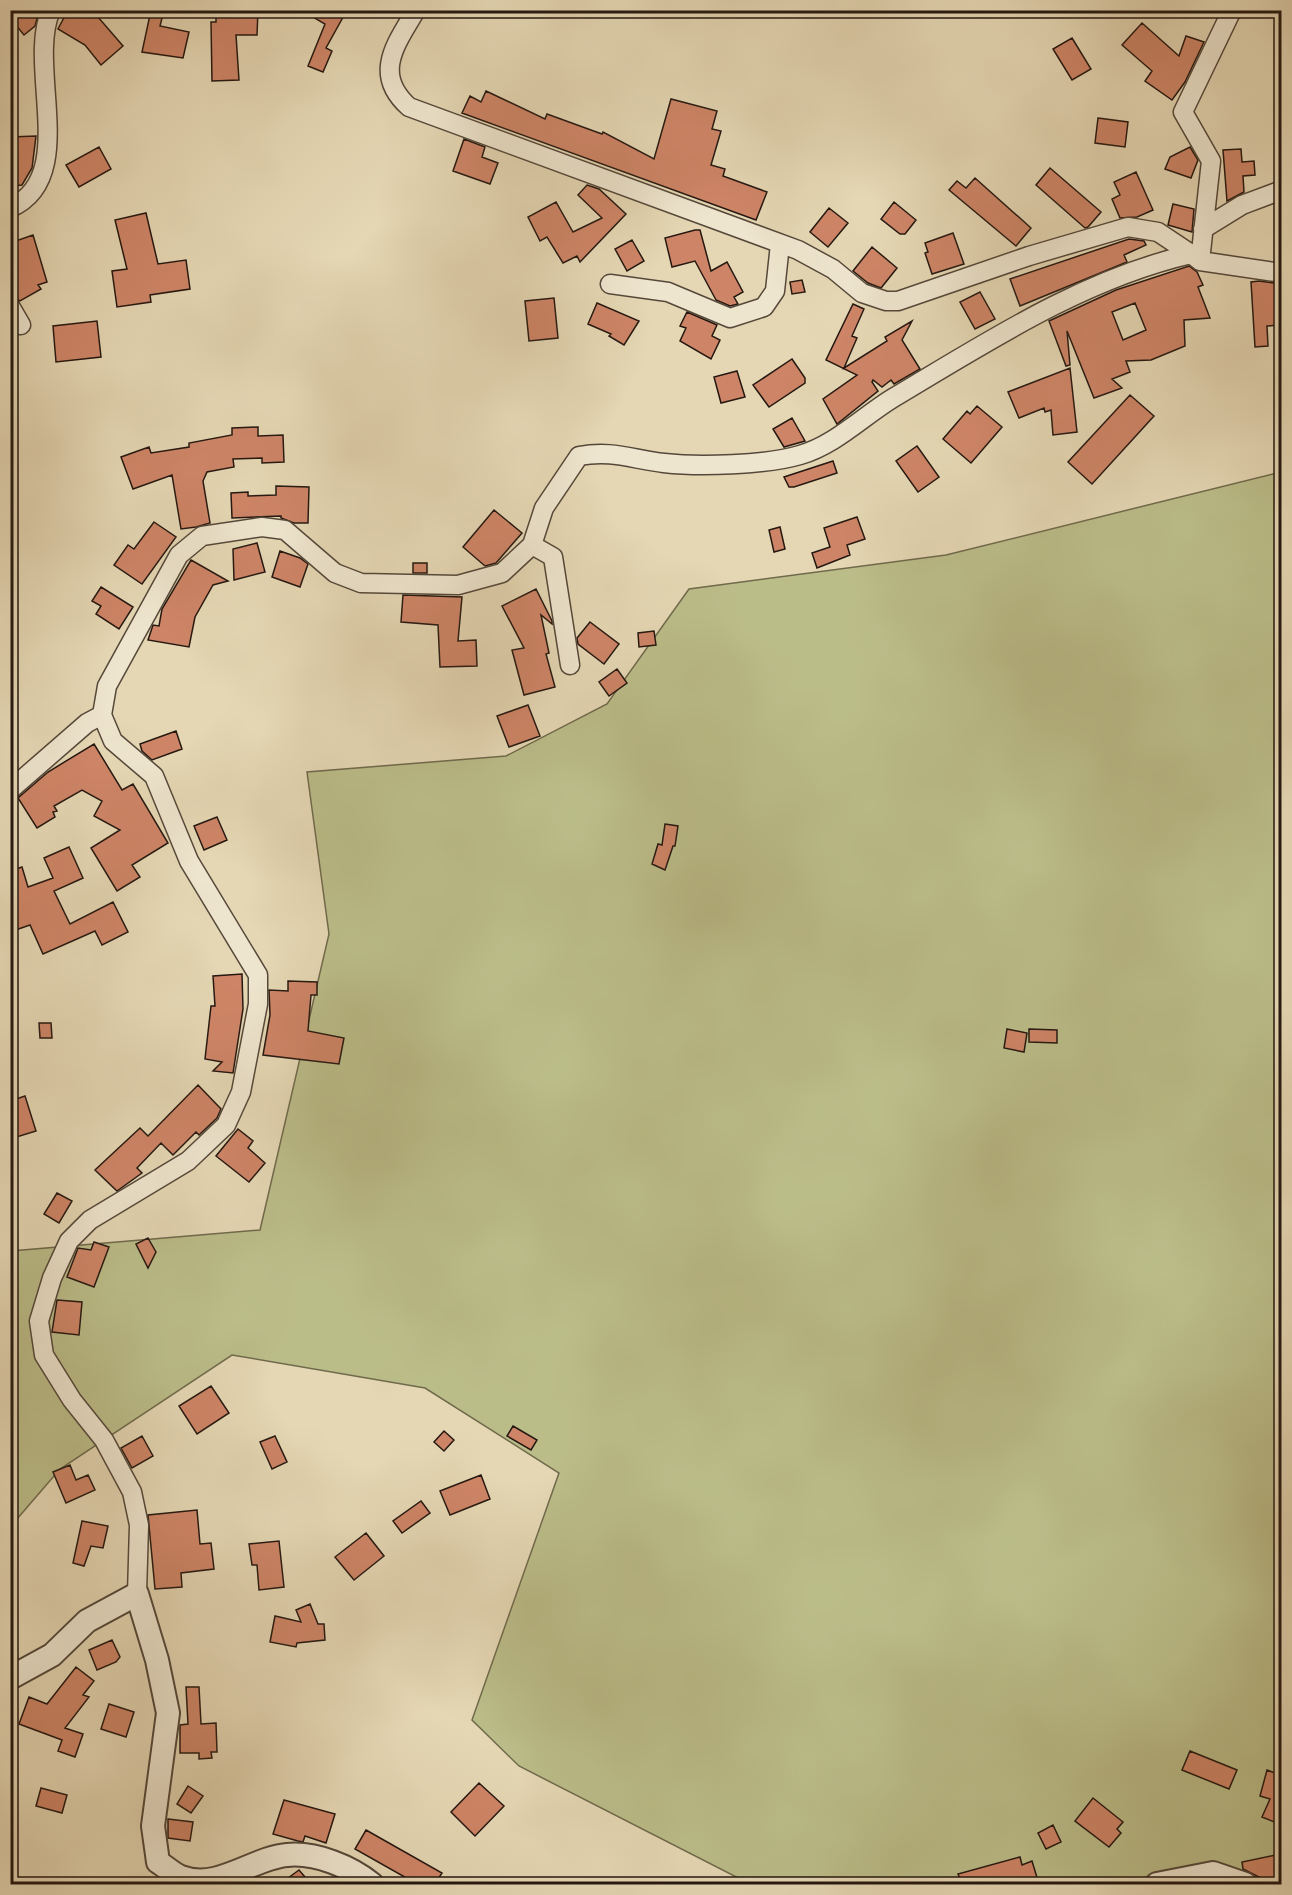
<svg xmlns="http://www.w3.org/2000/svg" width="1292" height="1895" font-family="'IM FELL DW Pica',serif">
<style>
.green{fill:#bbbd89;stroke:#706a4d;stroke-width:1.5}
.building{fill:#ce8567;stroke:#251811;stroke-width:1.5;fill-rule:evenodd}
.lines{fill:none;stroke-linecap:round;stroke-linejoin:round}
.minor-casing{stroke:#55483a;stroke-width:21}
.tertiary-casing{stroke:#55483a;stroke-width:26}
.minor{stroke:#eee5ce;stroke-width:18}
.tertiary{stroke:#eee5ce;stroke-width:22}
</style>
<rect width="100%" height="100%" fill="#e5d7b4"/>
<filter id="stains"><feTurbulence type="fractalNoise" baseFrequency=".00333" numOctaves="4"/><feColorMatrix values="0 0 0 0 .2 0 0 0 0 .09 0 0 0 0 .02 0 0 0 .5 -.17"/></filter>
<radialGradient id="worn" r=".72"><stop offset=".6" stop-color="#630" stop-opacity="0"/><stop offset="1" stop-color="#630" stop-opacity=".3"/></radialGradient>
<!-- green -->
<path class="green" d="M1281,472v1412h-531l-231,-118 -47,-46 87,-247 -134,-85 -193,-33 -172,114 -49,57v-275l249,-21 69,-296 -22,-162 199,-16 101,-52 82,-115 257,-34z"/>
<!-- building -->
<path class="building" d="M10,10h24l4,5 -3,11 -11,9 -14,-17z
M68,10h20l10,7 25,29 -22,19 -16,-20 -27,-16z
M151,10h13l-4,16 29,6 -6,26 -41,-6z
M216,10h42l-1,25h-21l3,45 -27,1 -1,-59h5z
M301,10h46l-21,38 6,3 -9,21 -15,-6 17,-42z
M1142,23l37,33 7,-20 18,6 -19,40 -13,18 -27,-19 7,-10 -30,-26z
M1072,38l19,31 -19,11 -19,-31z
M486,91l59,28 2,-5 55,20 1,-2 51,27 17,-60 46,12 -5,18 9,2 -10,34 14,4 -2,7 44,16 -11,28 -294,-107 8,-17 11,6z
M1098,118l30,4 -3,25 -30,-4z
M36,136l-4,32 -10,17 -10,1 -2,-49z
M464,139l21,8 -3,10 16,6 -8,21 -37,-13z
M99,147l12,22 -32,18 -13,-22z
M1190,147l8,13 -7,18 -26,-9 5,-12z
M1241,149l1,13 12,-1 1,14 -12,1 1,16 -17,9 -4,-51z
M1050,168l51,44 -13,15 -3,1 -49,-43z
M1136,172l17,38 -16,7 -17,1 -8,-19 8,-4 -6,-13z
M975,178l56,50 -15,18 -67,-56 8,-9 9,7z
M587,185l12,4 27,25 -46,48 -3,-6 -14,7 -16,-26 -7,4 -12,-24 28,-15 17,30 29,-14 -24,-23z
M894,202l22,18 -11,14h-5l-19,-15z
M1173,204l21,5 -2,23 -24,-7z
M829,208l19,15 -20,24 -18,-15z
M146,213l12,51 28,-4 4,29 -40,6 1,7 -34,5 -5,-36 15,-2 -12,-49z
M695,230h5l11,41 16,-9 16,30 -9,5 4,7 -8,2 -14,-6 -21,-39 -23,6 -7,-29z
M953,233l11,31 -32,10 -7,-21 3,-1 -3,-9z
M33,235l14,47 -9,3 3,4 -21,12 -10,-6v-52z
M1129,239l15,2 2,4 -22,10 3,7 -107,44 -10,-27z
M632,240l12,21 -17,10 -12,-22z
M872,247l25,21 -16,20 -13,-5 -15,-12z
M1189,266l8,6 6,13 -5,2 12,31 -26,2 1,26 -34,14 -25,1 4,11 -18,7 10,9 -28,10 -27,-67 3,34 -4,1 -17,-45 67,-31zM1135,303l11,27 -23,10 -11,-28z
M802,280l3,12 -13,2 -2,-12z
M1259,281l22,3v41l-14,1 1,20 -13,1 -4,-65z
M980,292l15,27 -20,10 -15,-27z
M554,298l4,40 -29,3 -4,-40z
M597,303l42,18 -15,24 -15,-9 2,-2 -23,-10z
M853,304l11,5 -12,27 5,2 -13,30 43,-27 -2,-4 27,-16 -10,19 18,29 -26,15 -3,-4 -9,7 -9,-7 -1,2 6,9 -41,33 -14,-25 34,-24 -31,-15z
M687,312l30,13 -5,11 8,4 -9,19 -31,-18 6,-13 -6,-2z
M97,321l4,36 -45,5 -3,-36z
M792,359l13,19v5l-36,24 -16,-22z
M1070,368l7,64 -24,3 -2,-25 -6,2 -1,-4 -25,10 -11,-26z
M737,371l8,26 -24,6 -7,-26z
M1130,395l24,21 -62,68 -24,-22z
M977,406l25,21 -31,36 -28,-24 24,-28 3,3z
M792,418l13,23 -21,6 -11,-18z
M258,427v9l25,-1 1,27 -22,1v-5l-29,1 1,8 -27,5 -4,9 7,42 -14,4 -15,2 -9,-54 -39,14 -12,-32 28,-10 2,6 38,-6v-4l43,-8v-7z
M917,446l22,31 -21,15 -22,-31z
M833,461l4,12 -43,14h-5l-5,-10z
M276,486l33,1 -1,36h-14l-13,-5v-2l-49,2 -1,-25 17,-1v4l28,-1z
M494,510l28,23 -26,30 -11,3 -22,-19z
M857,517l8,22 -18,6 3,10 -33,13 -5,-15 18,-6 -6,-19z
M154,522l22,15 -34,47 -28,-19 14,-20 6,4z
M780,527l5,22 -11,3 -5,-22z
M257,543l8,29 -31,8 -1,-31z
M280,551l20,7 8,6 -8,23 -28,-10z
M191,560l37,21 -15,4 -18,32 -6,30 -41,-7 5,-15 6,1 3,-17z
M413,563h14v10h-14z
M101,587l32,20 -14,22 -23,-15 5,-8 -9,-5z
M536,589l16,32v3l-11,-9 8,38 -3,1 9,33 -31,8 -12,-45 12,-2 -22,-42z
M403,595l59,2 -4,44 18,-1 1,26 -37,1 -2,-42 -37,-3z
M590,622l29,22 -15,20 -26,-20 -1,-6z
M654,631l2,14 -17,2 -1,-14z
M617,669l10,14 -18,13 -10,-14z
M528,705l12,31 -31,11 -12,-31z
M176,731l6,18 -30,11 -10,-9 -2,-7z
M94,744l28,46 11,-6 35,59 -36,22 8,12 -23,14 -26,-43 29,-18 -26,-14 8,-15 -20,-11 -28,16 3,5 -4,1 2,5 -18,11 -19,-30 30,-26z
M217,817l10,23 -23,10 -10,-24z
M665,824l13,2 -3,20h-2l-8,24 -13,-6 6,-20 4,1z
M69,847l14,31 -29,13 16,33 43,-22 15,30 -26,13 -7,-14 -52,23 -13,-29 -20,7v-61l12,-4 6,20 25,-9 -9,-20z
M242,974l1,35 -10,64 -20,-2 9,-9 -17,-3 6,-53h4l-2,-30z
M288,981l29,1v13h-6l-3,36 36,7 -5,26 -76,-9 7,-40 -1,-25 19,1z
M39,1023h12l1,15h-12z
M1007,1029l20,4 -3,19 -20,-4z
M1029,1029l28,1v13l-28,-1z
M198,1085l23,24 -4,9 -18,17 -3,-3 -23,23 -12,-12 -24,25 5,5 -25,18 -22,-21 45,-42 8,8z
M25,1096l11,35 -26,8v-38z
M238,1129l15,12 -5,7 17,15 -16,19 -33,-26z
M57,1193l15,8 -13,22 -15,-9z
M148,1238l8,14 -8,16 -12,-24z
M94,1242l15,5 -15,40 -27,-10 11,-29 13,2z
M57,1300l25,2 -3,33 -27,-3z
M211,1386l18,27 -32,21 -18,-28z
M513,1426l24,14 -6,10 -24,-14z
M444,1431l10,9 -10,11 -10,-9z
M142,1436l11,20 -21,12 -11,-20z
M275,1436l12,26 -15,7 -12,-27z
M70,1465l6,15 12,-5 7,15 -29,13 -13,-31z
M481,1475l9,24 -40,16 -10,-24z
M421,1501l9,12 -28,20 -9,-12z
M197,1510l3,34 11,-1 3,26 -33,4 1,14 -27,2 -7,-74z
M82,1521l26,5 -5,22 -12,-2 -7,20 -11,-3z
M366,1533l18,23 -30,24 -19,-23z
M279,1541l5,46 -25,3 -2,-25h-5l-3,-21z
M310,1604l8,20h6l1,16 -28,3 -1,4 -26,-5 5,-26 26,6 -5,-12z
M112,1640l8,17 -4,5 -19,8 -8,-20z
M76,1667l18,14 -11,14 6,2 -24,31 18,6 -8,23 -17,-6 4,-11 -43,-16 10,-27 18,7z
M186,1687h13l2,37 15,-1 1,29h-6l1,6 -13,1v-6h-19v-28l8,-1z
M109,1704l25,8 -8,25 -25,-8z
M1190,1751l47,19 -8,19 -47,-19z
M1267,1770l13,5 1,-4v43l-4,9 -15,-6 8,-18 -10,-3z
M479,1783l25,23 -29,30 -24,-24z
M188,1786l15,10 -12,17 -14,-9z
M41,1788l26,7 -5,18 -26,-7z
M1093,1798l30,24 -6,7 4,4 -12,14 -34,-26z
M284,1800l51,14 -9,29 -21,-7 -2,6 -5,-1 -25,-7z
M168,1819l25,3 -3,19 -22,-3z
M1053,1825l8,17 -15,7 -8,-16z
M366,1830l76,43 -7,11h-18l-62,-35z
M1281,1854v30h-21l-1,-7 -16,-8 -1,-7z
M1020,1857l2,8 10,-4 6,20 -11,3h-65l-4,-10z
M299,1870l12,14h-31z"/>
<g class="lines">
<defs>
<path id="minor" d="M416,10c-20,34 -44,64 -7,97l389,143 35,19 29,24 24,8h12l131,-45 99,-29 30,5 33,22
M10,208c70,-30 16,-142 41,-198
M1203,229l39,-24 40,-15
M1200,261l11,-100 -28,-49 49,-102
M610,284l58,8 62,26 34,-11 11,-16 5,-47
M10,306l11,19
M532,545l21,12 17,108
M10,790l77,-67 15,-8
M137,1594l2,-69 -7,-33 -28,-52 -32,-40 -28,-45 -5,-34 13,-43 17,-37 21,-21 98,-59 38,-36 15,-33 17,-88v-29l-69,-114 -35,-85 -41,-35 -11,-26 5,-29 72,-131 23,-19 60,-9 23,3 50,43 26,10 97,2 44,-12 30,-28 12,-37 35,-52c33,-6 52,3 85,7 35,4 102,2 136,-8 35,-10 62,-38 93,-57 94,-56 190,-119 298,-144l9,7 82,12"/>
<path id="tertiary" d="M10,1678l42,-23 35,-34 50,-27 20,66 11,53 -15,113 5,36c7,4 15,12 23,15 37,14 71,-19 106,-22 29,-3 64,12 85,29
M1157,1884l56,-11 32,11"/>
</defs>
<!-- minor casing -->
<use href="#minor" class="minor-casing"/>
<!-- tertiary casing -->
<use href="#tertiary" class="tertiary-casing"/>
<!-- minor -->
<use href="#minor" class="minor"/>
<!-- tertiary -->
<use href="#tertiary" class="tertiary"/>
</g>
<!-- margin -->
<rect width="1292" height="1895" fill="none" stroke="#e5d7b4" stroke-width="36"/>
<rect x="12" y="12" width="1268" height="1871" fill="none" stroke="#251811" stroke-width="3"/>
<rect x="18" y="18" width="1256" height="1859" fill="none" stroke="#251811" stroke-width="1.5"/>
<rect width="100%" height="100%" filter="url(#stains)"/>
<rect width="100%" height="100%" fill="url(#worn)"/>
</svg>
